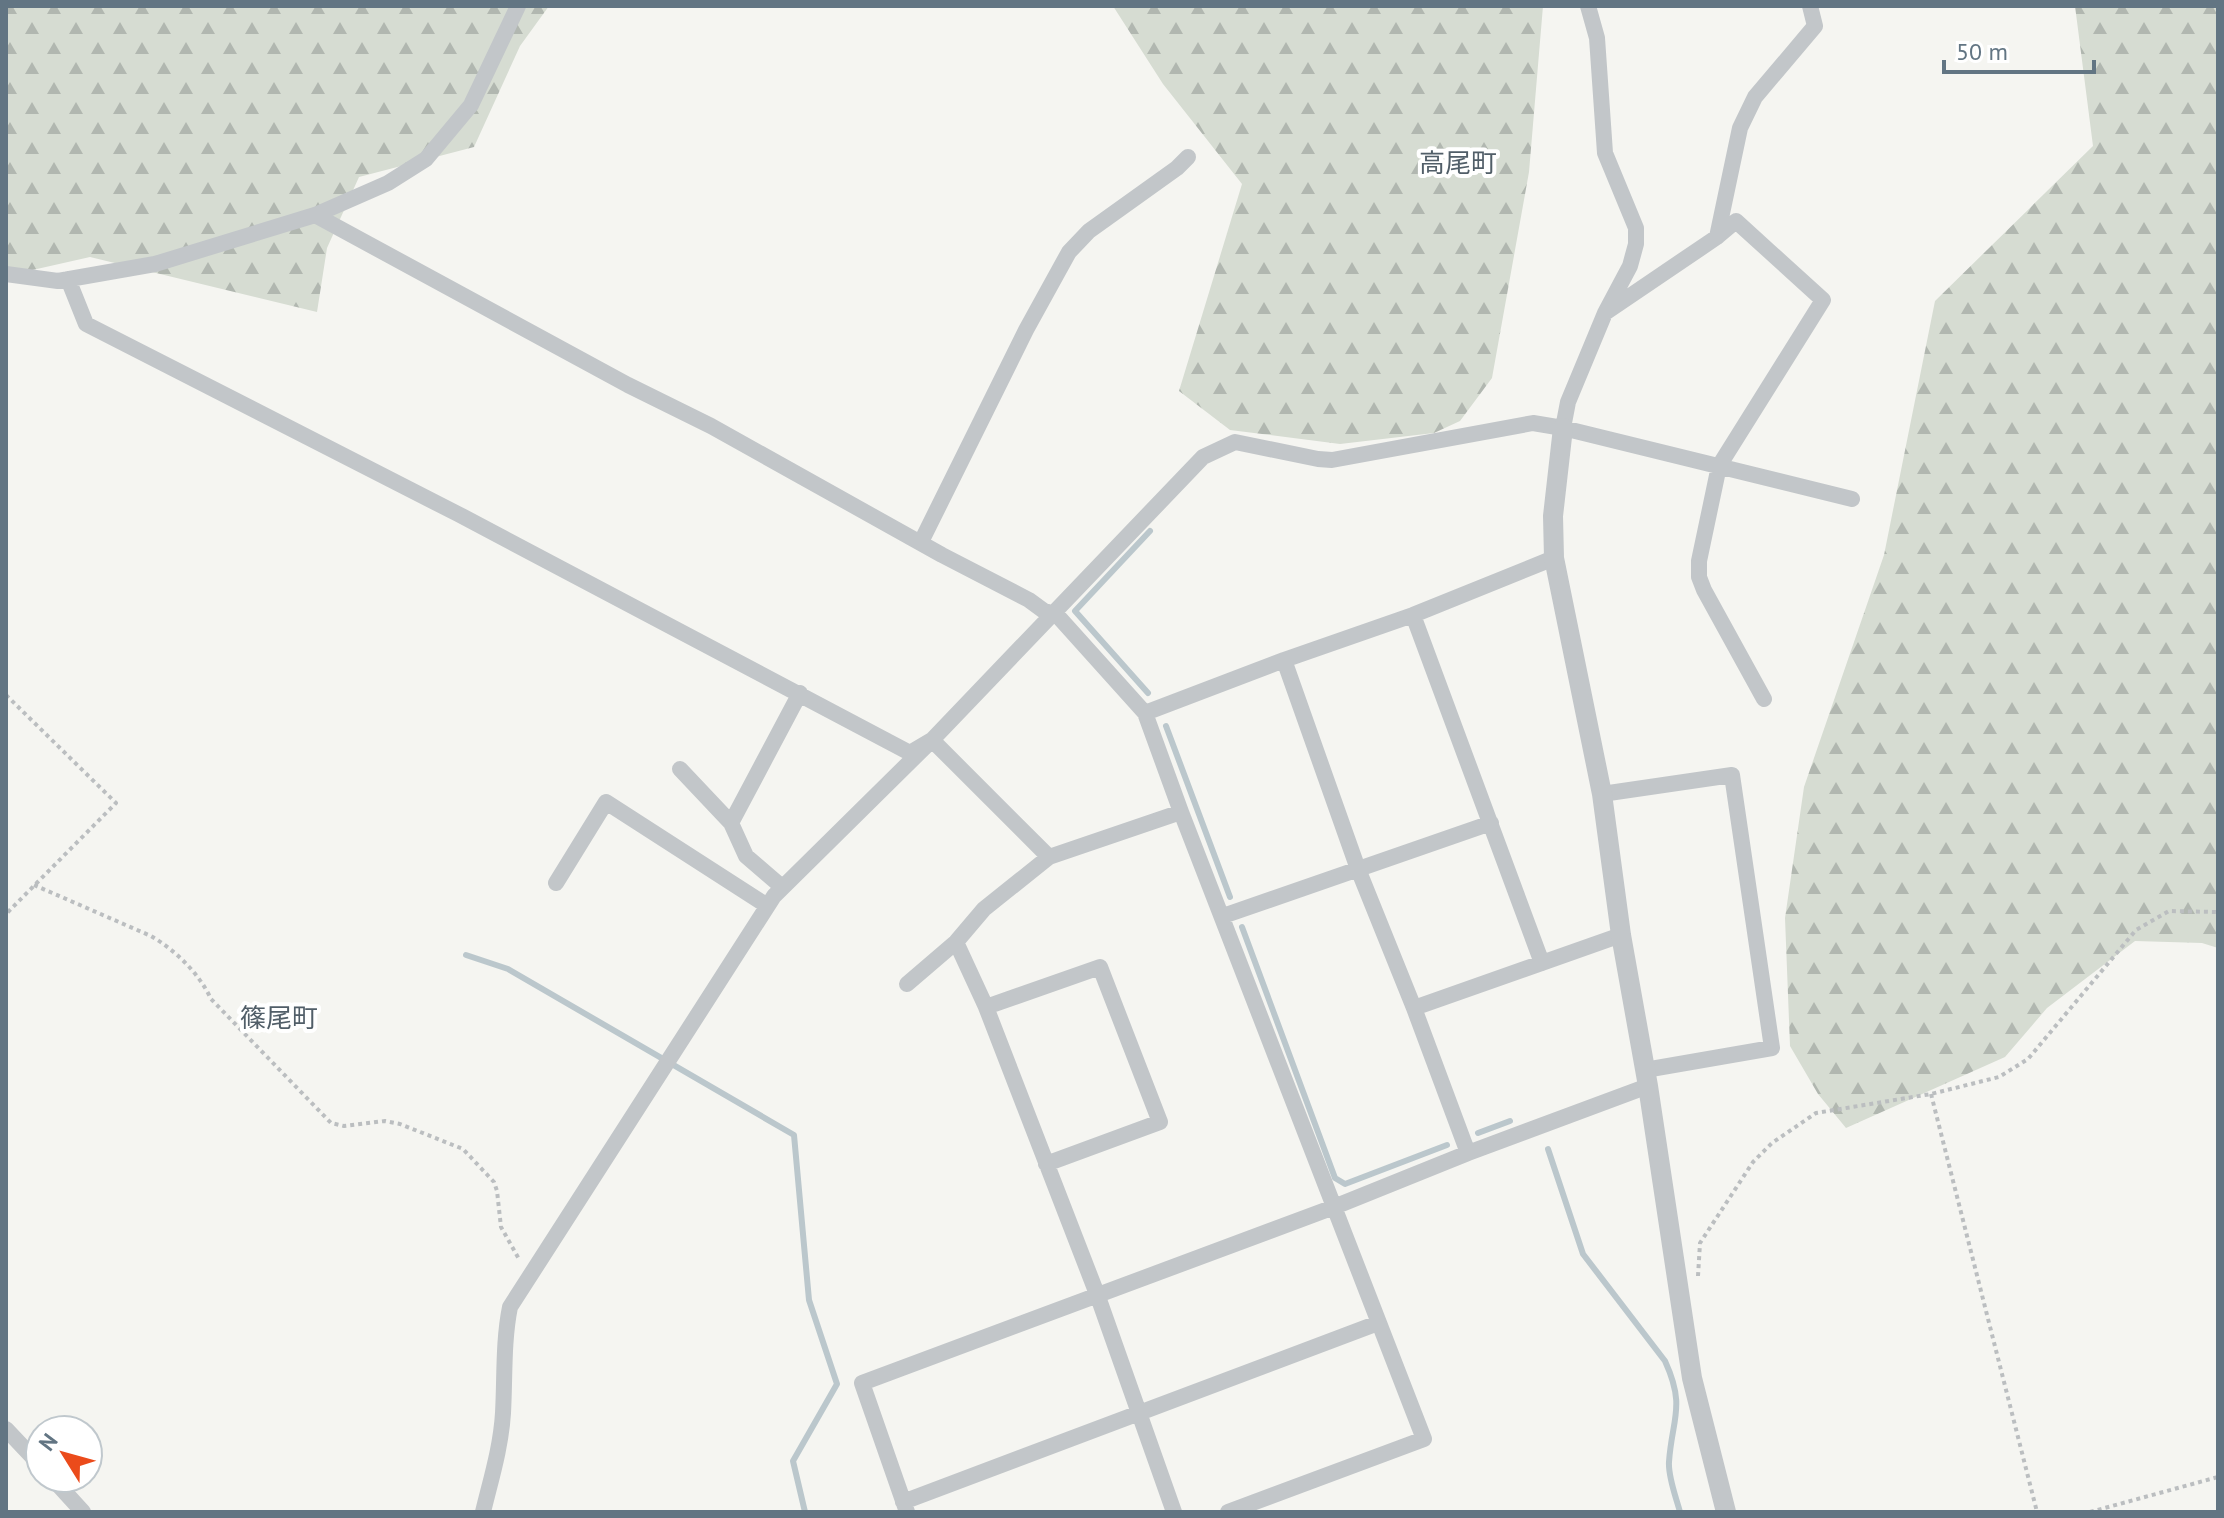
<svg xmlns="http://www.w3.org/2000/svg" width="2224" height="1518" font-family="'PT Sans','Noto Sans JP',sans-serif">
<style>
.forest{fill:url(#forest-firs)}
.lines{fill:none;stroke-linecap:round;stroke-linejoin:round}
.stream{stroke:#bbc7cc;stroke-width:6}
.path{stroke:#bbbec0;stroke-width:4;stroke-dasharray:4 4;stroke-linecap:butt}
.minor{stroke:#c2c6c9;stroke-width:16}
.tertiary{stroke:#c2c6c9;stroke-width:20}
.labels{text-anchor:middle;stroke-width:8;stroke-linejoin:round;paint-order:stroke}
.quarter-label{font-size:26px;fill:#515e68;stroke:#fff}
</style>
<defs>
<pattern id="forest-firs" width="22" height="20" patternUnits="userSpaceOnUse" patternTransform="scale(2)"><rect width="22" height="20" fill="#d6dcd2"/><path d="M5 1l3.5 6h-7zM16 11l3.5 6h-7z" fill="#b1b7b0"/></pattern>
</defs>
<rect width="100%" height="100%" fill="#f5f5f1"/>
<!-- forest -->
<path class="forest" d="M6,6h543l-29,40 -46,101 -115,30 -32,71 -10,64 -227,-55 -84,19z
M1113,6h430l-14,166 -37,206 -32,43 -26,12 -94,11 -110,-14 -51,-39 63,-207 -79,-100z
M2075,6h143v942l-16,-5 -67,-2 -88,67 -42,49 -159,71 -28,-34 -28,-48 -5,-128 19,-131 80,-232 51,-254 158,-155z"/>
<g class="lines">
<!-- stream -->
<path class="stream" d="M1148,693l-73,-82 75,-80
M1166,726l64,171
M1242,927l93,251 10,6 102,-39
M466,955l42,14 286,166 15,165 28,84 -44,77 12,51
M1478,1133l32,-12
M1548,1149l35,105 82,107c21,46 7,57 4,101 -1,15 7,35 11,50"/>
<!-- path -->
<path class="path" d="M6,695l110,108 -110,111
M34,885l117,51c24,14 48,37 60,63l120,124 13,3 41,-5 15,3 63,25 31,33 3,9 4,36 18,32
M1931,1094l106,418
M1698,1276l2,-33 53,-81 19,-19 44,-30 115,-19 68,-17 29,-18 108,-129 33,-19 49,1
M2090,1512l128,-35"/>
<!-- minor -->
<path class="minor" d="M315,215l313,170 83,41 231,129 87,45 15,11 12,3 89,99 36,99 243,627 -196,73
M1717,237l23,-109 15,-31 60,-71 -5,-20
M6,274l52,7 97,-17 160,-49 73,-32 38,-24 45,-54 47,-99
M68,279l18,45 372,190 452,239 22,-13 117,117 132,-45
M1605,313l112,-76 19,-16 87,79 -104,166 -20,95v16l5,13 60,109
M1563,428l5,-26 37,-89 25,-47 6,-22v-16l-31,-75 -8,-115 -9,-32
M921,542l105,-212 43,-78 20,-21 88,-63 11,-11
M1413,615l129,348
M1284,660l74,209 56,139 54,145
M1145,713l139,-53 129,-45 141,-57
M680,769l51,54
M1602,794l130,-19 40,273 -127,22
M556,883l50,-81 160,103
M782,887l-36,-31 -15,-33 69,-130
M1223,916l268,-93
M956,942l30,65 111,287 77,218
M907,984l49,-42 28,-33 65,-52
M986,1007l114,-40 60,155 -114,42
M1414,1008l207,-73
M6,1429l34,36
M52,1478l31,34
M903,1502l475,-179
M483,1512c8,-33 18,-65 20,-99 2,-36 0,-71 7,-106l264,-411 158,-156 271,-283 32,-15 83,17 14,1 201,-37 30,5 289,71
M907,1512l-45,-129 472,-176 134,-54 180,-67"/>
<!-- tertiary -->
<path class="tertiary" d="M1563,428l-10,88 1,42 48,236 19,141 27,151 44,292 34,134"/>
</g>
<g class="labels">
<!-- quarter labels -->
<g class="quarter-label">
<text x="1458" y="172">高尾町</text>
<text x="279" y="1027">篠尾町</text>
</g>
</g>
<!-- border -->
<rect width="2224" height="1518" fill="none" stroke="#627583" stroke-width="16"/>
<!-- north arrow -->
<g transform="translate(64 1454) rotate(307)"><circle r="38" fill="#ffffff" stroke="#c0c8cd" stroke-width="2"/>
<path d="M0-6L14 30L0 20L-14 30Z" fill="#eb4b1b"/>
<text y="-12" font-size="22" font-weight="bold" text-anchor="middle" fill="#627583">N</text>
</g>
<!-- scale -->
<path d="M1944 60v12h150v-12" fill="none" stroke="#627583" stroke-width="4"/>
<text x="1956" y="60" font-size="24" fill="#627583" stroke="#ffffff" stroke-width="6" paint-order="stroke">50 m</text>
</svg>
